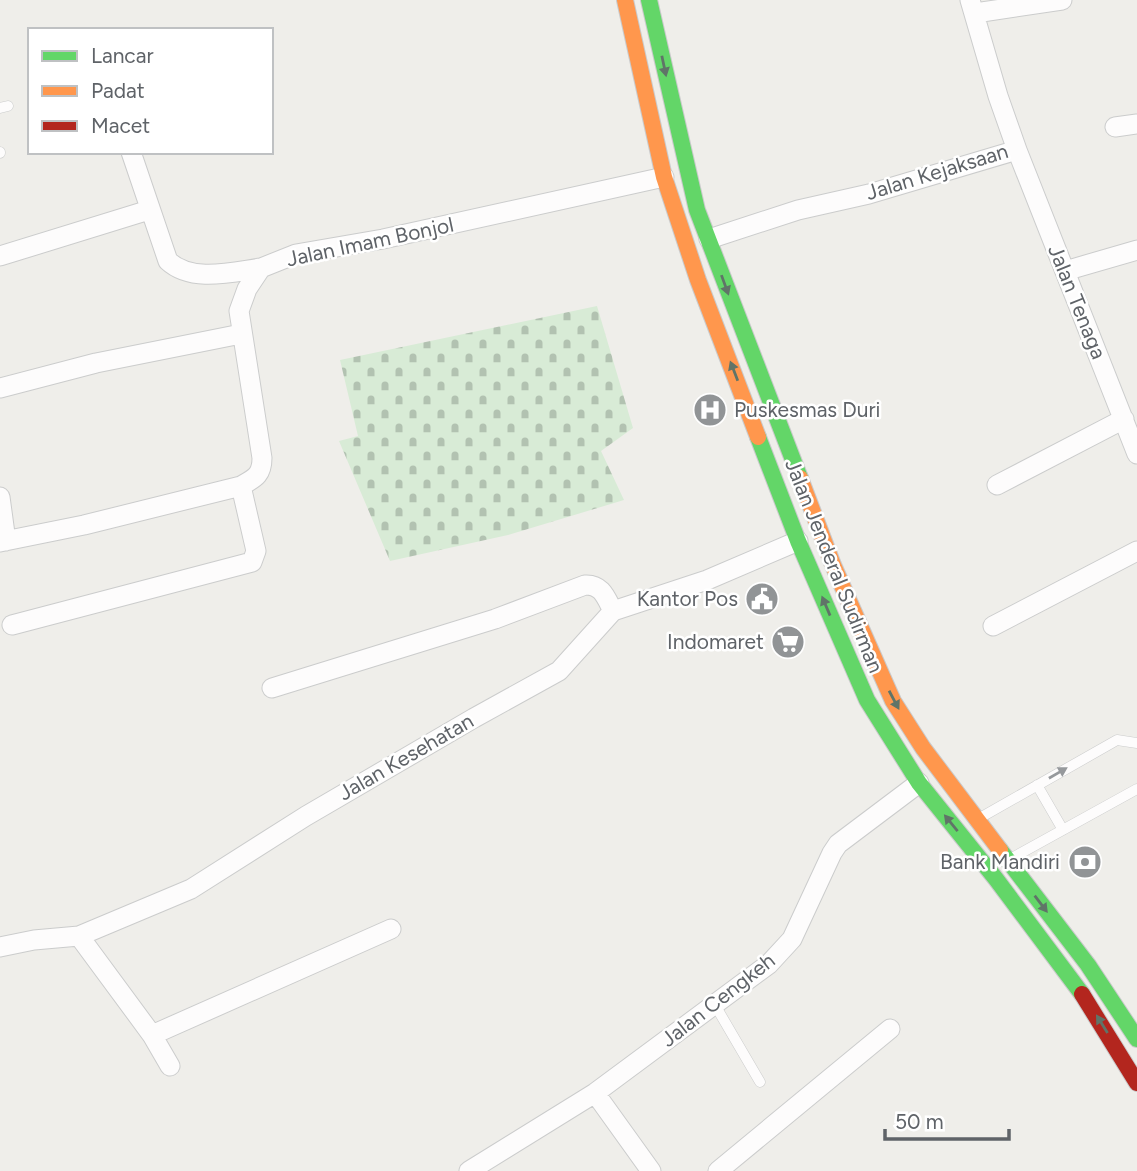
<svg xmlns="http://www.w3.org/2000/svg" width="1137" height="1171" font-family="Figtree,sans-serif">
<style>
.cemetery{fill:url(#cemetery-stones)}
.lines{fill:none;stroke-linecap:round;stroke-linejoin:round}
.lane-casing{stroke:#cbcccc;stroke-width:11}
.street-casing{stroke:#cbcccc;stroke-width:21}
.fast-casing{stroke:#cacacb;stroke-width:18}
.slow-casing{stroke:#cacacb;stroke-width:18}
.jam-casing{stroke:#cacacb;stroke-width:18}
.lane{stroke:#fdfcfc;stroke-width:10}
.street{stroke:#fdfcfc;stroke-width:19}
.fast{stroke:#63d668;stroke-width:16}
.slow{stroke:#ff974d;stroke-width:16}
.jam{stroke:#b3261e;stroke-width:16}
.oneway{fill:#607468}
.oneway2{fill:#96999c}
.labels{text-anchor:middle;stroke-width:5;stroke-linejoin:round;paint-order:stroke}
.street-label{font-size:21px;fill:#5f6368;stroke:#fff}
.poi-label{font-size:21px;fill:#5f6368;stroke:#fff;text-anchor:end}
</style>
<defs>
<pattern id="cemetery-stones" width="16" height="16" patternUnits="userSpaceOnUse" patternTransform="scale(1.75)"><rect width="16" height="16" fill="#d8ebd6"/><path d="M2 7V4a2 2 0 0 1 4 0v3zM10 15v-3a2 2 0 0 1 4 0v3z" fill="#b2c2b1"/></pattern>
</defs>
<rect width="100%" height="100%" fill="#efeeea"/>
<!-- cemetery -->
<path class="cemetery" d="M597,306l36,122 -32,23 23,49 -116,35 -118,26 -51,-120 19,-5 -18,-76z"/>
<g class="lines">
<defs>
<path id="lane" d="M0,108l8,-2
M0,152v1
M1037,785l26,45
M978,819l139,-79 20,3
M1012,858l125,-69
M715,1005l45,77"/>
<path id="street" d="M975,13l87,-13
M1115,127l22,-3
M1017,150l120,304
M131,152l37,109c24,22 64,11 93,7
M709,239l89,-29 71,-16 148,-44 -19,-54 -28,-96
M0,256l149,-46
M1065,271l72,-21
M0,388l96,-25 145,-29
M997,485l127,-66
M0,497l6,44
M0,542l84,-17 157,-39c14,-8 21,-11 21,-28l-23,-147 8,-22 14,-21 35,-14 87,-15 281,-62
M12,625l240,-63 4,-11 -15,-65
M993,626l144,-75
M272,688l223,-69 90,-34c17,-1 21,13 28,26
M79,936l73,99 18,31
M0,947l34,-7 45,-4 112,-47 115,-73 168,-98 85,-47 54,-60 94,-31 91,-39
M152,1035l239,-106
M595,1093l56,78
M469,1171l126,-78 174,-129 23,-25 40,-86 6,-9 81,-61
M718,1171l172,-142"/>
<path id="fast" d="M649,0l48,210 103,268
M758,437l40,104 69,159 52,83 77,96 86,115
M1000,850l88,115 49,74"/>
<path id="slow" d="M625,0l39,177 34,103 60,157
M800,478l33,87 60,136 30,47 77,102"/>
<path id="jam" d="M1082,994l55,89"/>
</defs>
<!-- lane casing -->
<use href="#lane" class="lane-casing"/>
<!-- street casing -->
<use href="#street" class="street-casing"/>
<!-- fast casing -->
<use href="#fast" class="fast-casing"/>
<!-- slow casing -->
<use href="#slow" class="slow-casing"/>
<!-- jam casing -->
<use href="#jam" class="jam-casing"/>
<!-- lane -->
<use href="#lane" class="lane"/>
<!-- street -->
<use href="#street" class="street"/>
<!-- fast -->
<use href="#fast" class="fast"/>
<!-- slow -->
<use href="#slow" class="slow"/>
<!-- jam -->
<use href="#jam" class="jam"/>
</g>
<!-- one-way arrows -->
<defs><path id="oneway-solid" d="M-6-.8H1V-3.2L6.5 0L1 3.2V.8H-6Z" transform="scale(1.75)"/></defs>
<g class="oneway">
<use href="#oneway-solid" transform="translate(664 66) rotate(78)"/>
<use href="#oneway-solid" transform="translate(725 285) rotate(70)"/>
<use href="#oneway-solid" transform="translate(734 371) rotate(-111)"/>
<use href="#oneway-solid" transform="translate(826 606) rotate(-113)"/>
<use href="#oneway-solid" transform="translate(894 700) rotate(62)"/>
<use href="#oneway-solid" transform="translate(951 823) rotate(-129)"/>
<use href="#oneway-solid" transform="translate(1041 904) rotate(53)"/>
<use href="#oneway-solid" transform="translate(1102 1024) rotate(-122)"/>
</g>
<use class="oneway2" href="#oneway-solid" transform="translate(1058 773) rotate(-30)"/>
<!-- icons -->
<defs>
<symbol id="hospital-disc" viewBox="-11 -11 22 22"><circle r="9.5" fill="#919496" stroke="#fff"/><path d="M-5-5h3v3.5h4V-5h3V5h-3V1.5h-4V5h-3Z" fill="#fff"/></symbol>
<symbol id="civic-disc" viewBox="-11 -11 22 22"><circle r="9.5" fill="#919496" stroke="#fff"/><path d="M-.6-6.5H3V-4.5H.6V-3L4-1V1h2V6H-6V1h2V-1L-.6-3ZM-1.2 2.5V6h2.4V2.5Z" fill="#fff"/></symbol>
<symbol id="supermarket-disc" viewBox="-11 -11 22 22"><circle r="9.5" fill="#919496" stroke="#fff"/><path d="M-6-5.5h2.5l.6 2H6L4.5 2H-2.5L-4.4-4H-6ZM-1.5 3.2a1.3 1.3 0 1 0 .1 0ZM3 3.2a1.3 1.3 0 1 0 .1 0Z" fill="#fff"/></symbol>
<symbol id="bank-disc" viewBox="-11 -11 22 22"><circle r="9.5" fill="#919496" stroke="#fff"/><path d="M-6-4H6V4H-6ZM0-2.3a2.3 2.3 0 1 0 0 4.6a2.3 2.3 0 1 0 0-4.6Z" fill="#fff"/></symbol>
</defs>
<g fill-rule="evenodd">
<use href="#hospital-disc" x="691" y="391" width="38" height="38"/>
<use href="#civic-disc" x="743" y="580" width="38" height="38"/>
<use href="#supermarket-disc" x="769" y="623" width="38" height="38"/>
<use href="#bank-disc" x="1066" y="843" width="38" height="38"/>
</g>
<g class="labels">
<!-- street labels -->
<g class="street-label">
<text transform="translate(937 172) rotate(-17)" y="7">Jalan Kejaksaan</text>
<text transform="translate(370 242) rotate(-12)" y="7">Jalan Imam Bonjol</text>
<text transform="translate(1077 302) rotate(68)" y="7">Jalan Tenaga</text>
<text transform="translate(834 566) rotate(68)" y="7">Jalan Jenderal Sudirman</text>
<text transform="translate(406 757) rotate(-30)" y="7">Jalan Kesehatan</text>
<text transform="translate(718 1000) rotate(-38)" y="7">Jalan Cengkeh</text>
</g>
<!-- poi labels -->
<g class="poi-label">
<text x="734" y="417" text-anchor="start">Puskesmas Duri</text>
<text x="738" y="606">Kantor Pos</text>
<text x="764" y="649">Indomaret</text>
<text x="1060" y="869">Bank Mandiri</text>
</g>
</g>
<!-- legend -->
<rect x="28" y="28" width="245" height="126" fill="#ffffff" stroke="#bfc1c3" stroke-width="2"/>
<rect x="42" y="51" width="35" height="10" fill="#63d668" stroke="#bfc1c3" stroke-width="2"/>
<text x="91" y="63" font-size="21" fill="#5f6368">Lancar</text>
<rect x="42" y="86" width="35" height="10" fill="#ff974d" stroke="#bfc1c3" stroke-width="2"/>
<text x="91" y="98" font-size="21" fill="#5f6368">Padat</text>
<rect x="42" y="121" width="35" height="10" fill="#b3261e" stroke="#bfc1c3" stroke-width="2"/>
<text x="91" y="133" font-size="21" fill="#5f6368">Macet</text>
<!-- scale -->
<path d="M885 1129v10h124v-10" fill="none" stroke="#5f6368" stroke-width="3.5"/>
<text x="895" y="1129" font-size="21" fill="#5f6368" stroke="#ffffff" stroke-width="5" paint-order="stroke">50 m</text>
</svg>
